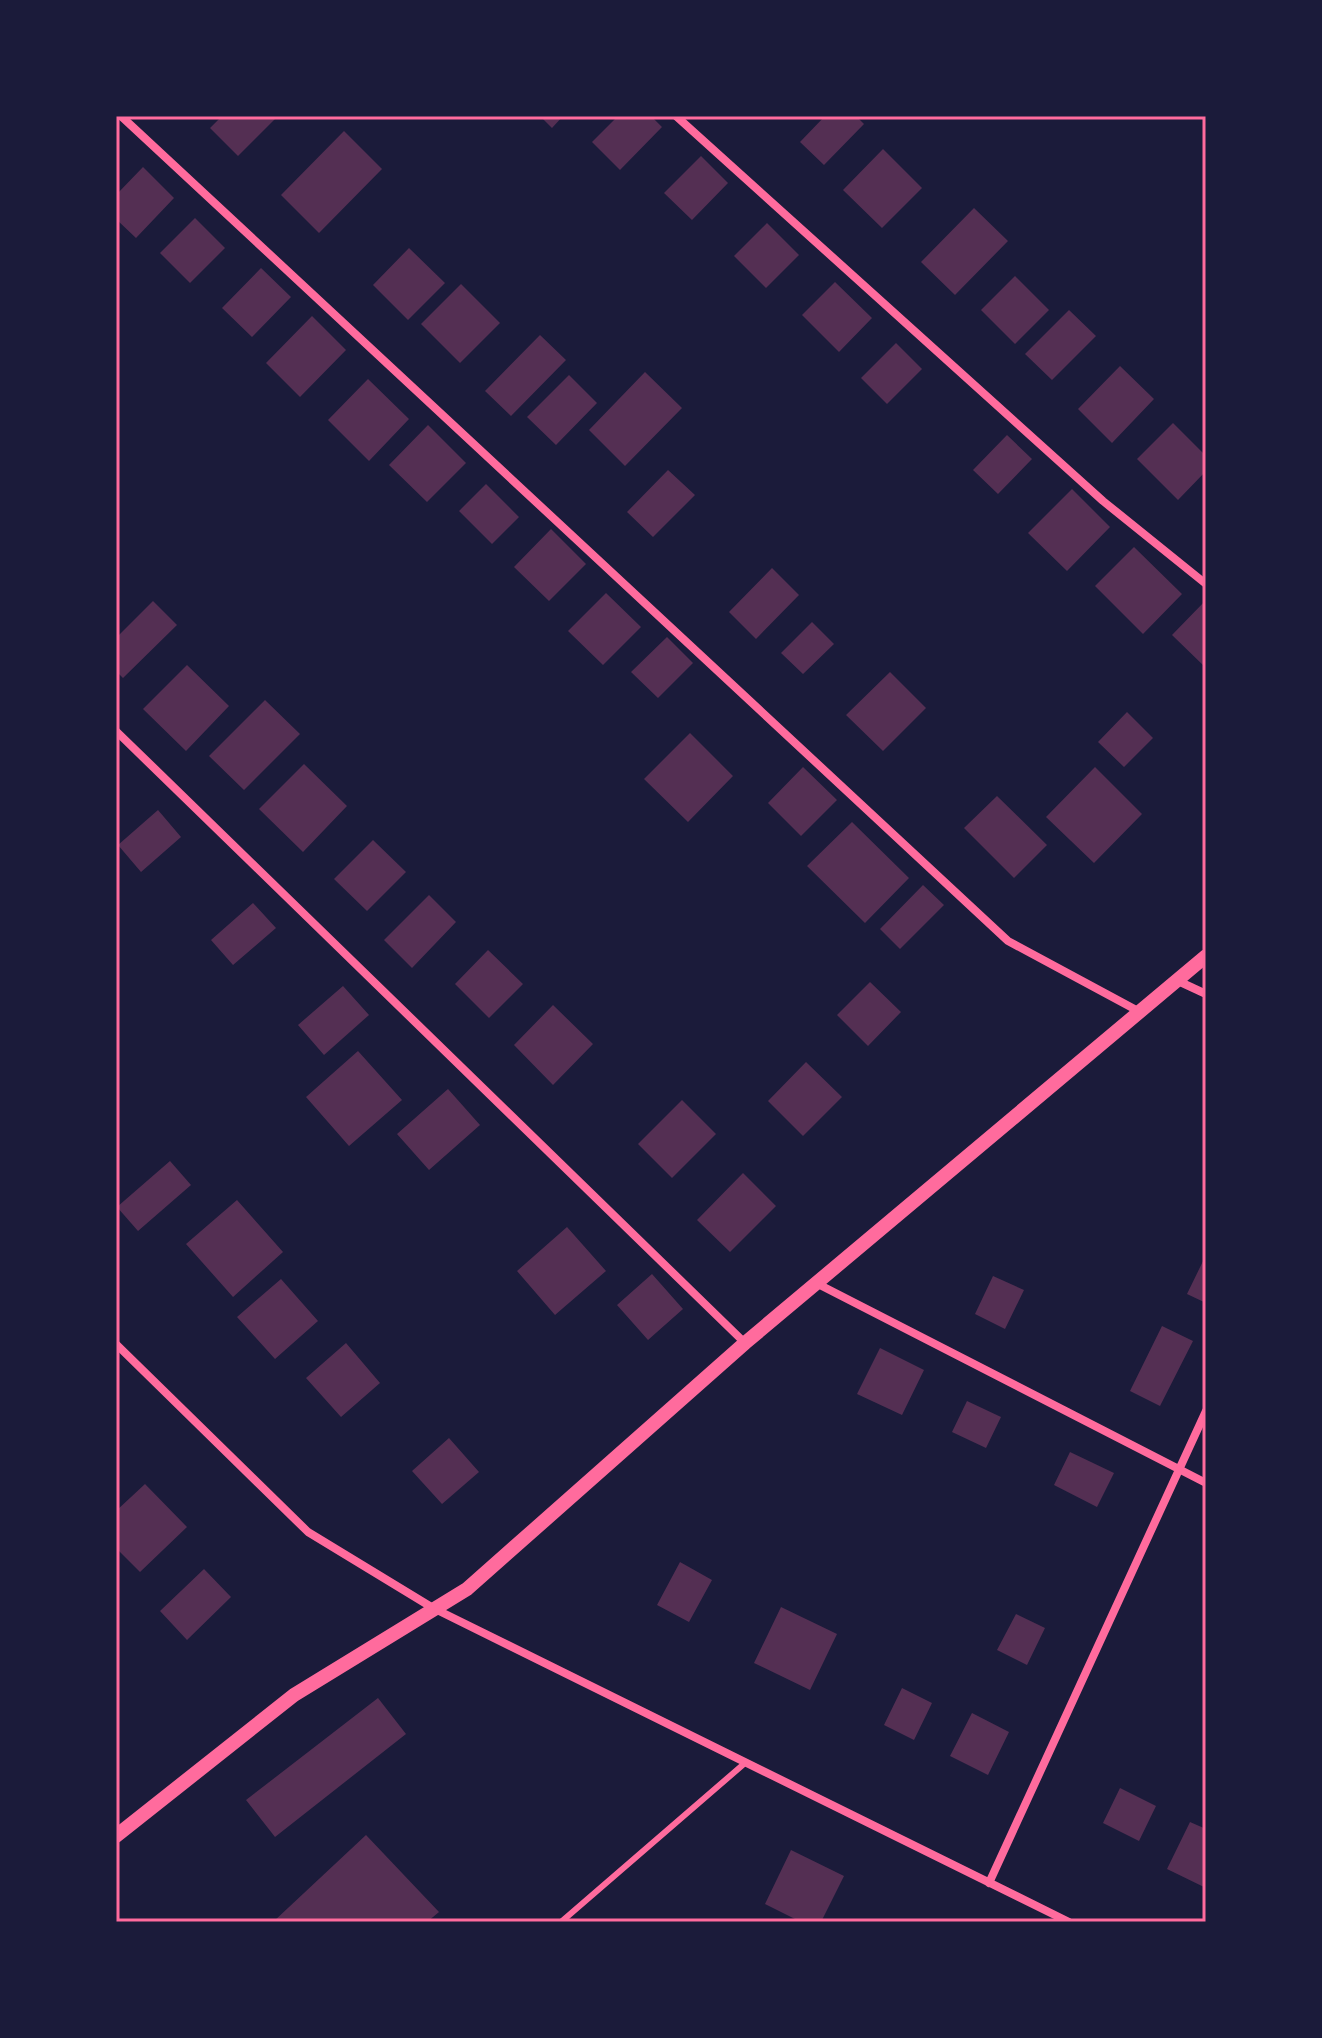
<svg xmlns="http://www.w3.org/2000/svg" width="1322" height="2038" font-family="Montserrat,sans-serif">
<style>
.building{fill:#542f53}
.lines{fill:none;stroke-linecap:round;stroke-linejoin:round}
.service{stroke:#ff6b9d;stroke-width:6}
.minor{stroke:#ff6b9d;stroke-width:8}
.tertiary{stroke:#ff6b9d;stroke-width:14}
.neatline{fill:none;stroke:#ff6b9d;stroke-width:3}
</style>
<rect width="100%" height="100%" fill="#1b1b3a"/>
<!-- building -->
<path class="building" d="M222,116h56l-40,40 -28,-28z
M540,116h23l-11,12z
M618,116h33l11,11 -42,43 -28,-28z
M825,116h31l8,8 -40,41 -24,-23z
M344,131l38,38 -63,64 -38,-38z
M883,149l39,39 -40,40 -39,-38z
M701,156l27,27 -36,37 -28,-27z
M143,167l31,31 -38,40 -20,-19v-24z
M974,208l34,33 -53,54 -34,-33z
M195,218l30,30 -35,35 -30,-30z
M767,223l32,32 -33,33 -32,-32z
M409,248l36,35 -37,37 -35,-35z
M261,268l30,29 -39,40 -30,-29z
M1015,276l34,34 -34,34 -34,-34z
M835,282l37,36 -33,34 -37,-37z
M461,284l39,39 -40,40 -39,-39z
M1069,310l27,26 -44,44 -27,-26z
M312,316l34,34 -46,47 -34,-34z
M540,335l26,25 -55,56 -26,-25z
M896,343l26,26 -35,35 -26,-26z
M1120,366l34,33 -42,44 -34,-34z
M645,372l37,36 -57,58 -36,-36z
M569,375l28,28 -41,42 -29,-28z
M368,379l41,40 -40,42 -41,-41z
M1173,423l33,33v15l-28,29 -41,-41z
M428,425l38,38 -39,39 -38,-37z
M1007,435l25,24 -34,35 -25,-24z
M668,470l27,25 -42,42 -26,-25z
M486,484l33,33 -27,27 -33,-33z
M1072,489l38,38 -43,44 -39,-38z
M551,529l35,35 -37,37 -35,-34z
M1134,547l48,47 -39,40 -48,-48z
M772,568l27,27 -43,44 -27,-27z
M606,593l35,34 -38,38 -35,-34z
M1206,600v68l-34,-33z
M153,601l24,24 -54,53 -7,-7v-33z
M812,622l22,22 -31,30 -22,-21z
M667,637l26,26 -35,35 -27,-26z
M187,665l42,41 -43,45 -43,-42z
M890,672l36,36 -43,43 -37,-36z
M265,700l35,34 -56,56 -35,-34z
M1127,712l26,26 -29,29 -26,-25z
M690,733l43,43 -45,46 -44,-43z
M304,764l43,42 -44,46 -44,-43z
M803,767l34,33 -36,36 -33,-33z
M1095,767l47,47 -48,49 -48,-46z
M997,796l50,49 -33,33 -50,-50z
M158,810l23,27 -40,35 -23,-27z
M852,822l57,56 -44,45 -58,-57z
M373,840l33,32 -39,39 -33,-32z
M923,885l21,20 -44,44 -20,-20z
M429,895l27,27 -44,46 -28,-28z
M253,903l23,25 -43,37 -22,-25z
M488,950l35,34 -34,34 -34,-34z
M870,982l31,30 -33,34 -31,-31z
M343,986l26,29 -45,40 -26,-30z
M553,1005l40,39 -40,41 -39,-40z
M358,1051l44,49 -53,46 -43,-49z
M806,1062l36,35 -39,39 -35,-35z
M448,1089l32,36 -51,45 -32,-36z
M682,1100l34,34 -44,44 -34,-34z
M170,1161l21,24 -53,46 -21,-24z
M743,1173l33,33 -46,46 -33,-32z
M237,1200l46,52 -50,45 -47,-53z
M567,1227l39,44 -51,44 -38,-44z
M1206,1255v48l-19,-9z
M652,1274l31,35 -35,31 -31,-35z
M993,1276l31,14 -19,39 -30,-15z
M281,1279l37,42 -43,38 -38,-42z
M1162,1326l31,15 -33,65 -30,-15z
M346,1343l34,40 -39,34 -35,-39z
M880,1348l44,22 -22,45 -45,-21z
M967,1401l34,16 -15,31 -34,-16z
M449,1438l30,34 -37,32 -30,-33z
M1070,1452l44,21 -17,34 -43,-22z
M145,1484l42,43 -47,45 -24,-24v-37z
M680,1562l32,18 -23,42 -32,-17z
M204,1569l27,28 -44,43 -27,-29z
M781,1607l56,27 -27,56 -56,-27z
M1016,1614l29,14 -18,37 -30,-15z
M902,1688l30,15 -18,37 -30,-15z
M378,1698l28,36 -131,103 -29,-37z
M972,1713l37,19 -21,43 -38,-19z
M1120,1788l36,18 -17,35 -36,-18z
M1190,1822l16,7v59l-39,-19z
M366,1835l73,77 -12,10h-154z
M791,1850l53,26 -23,46h-20l-36,-18z"/>
<g class="lines">
<!-- service -->
<path class="service" d="M561,1922l184,-159"/>
<!-- minor -->
<path class="minor" d="M121,116l887,825 132,71
M676,116l427,385 103,83
M116,731l629,612
M1178,981l28,13
M816,1283l390,200
M116,1344l192,188 125,76 636,314
M989,1883l217,-472"/>
<!-- tertiary -->
<path class="tertiary" d="M116,1836l178,-141 173,-106 278,-246 461,-387"/>
</g>
<!-- border -->
<rect width="1322" height="2038" fill="none" stroke="#1b1b3a" stroke-width="236"/>
<rect x="118" y="118" width="1086" height="1802" class="neatline"/>
</svg>
